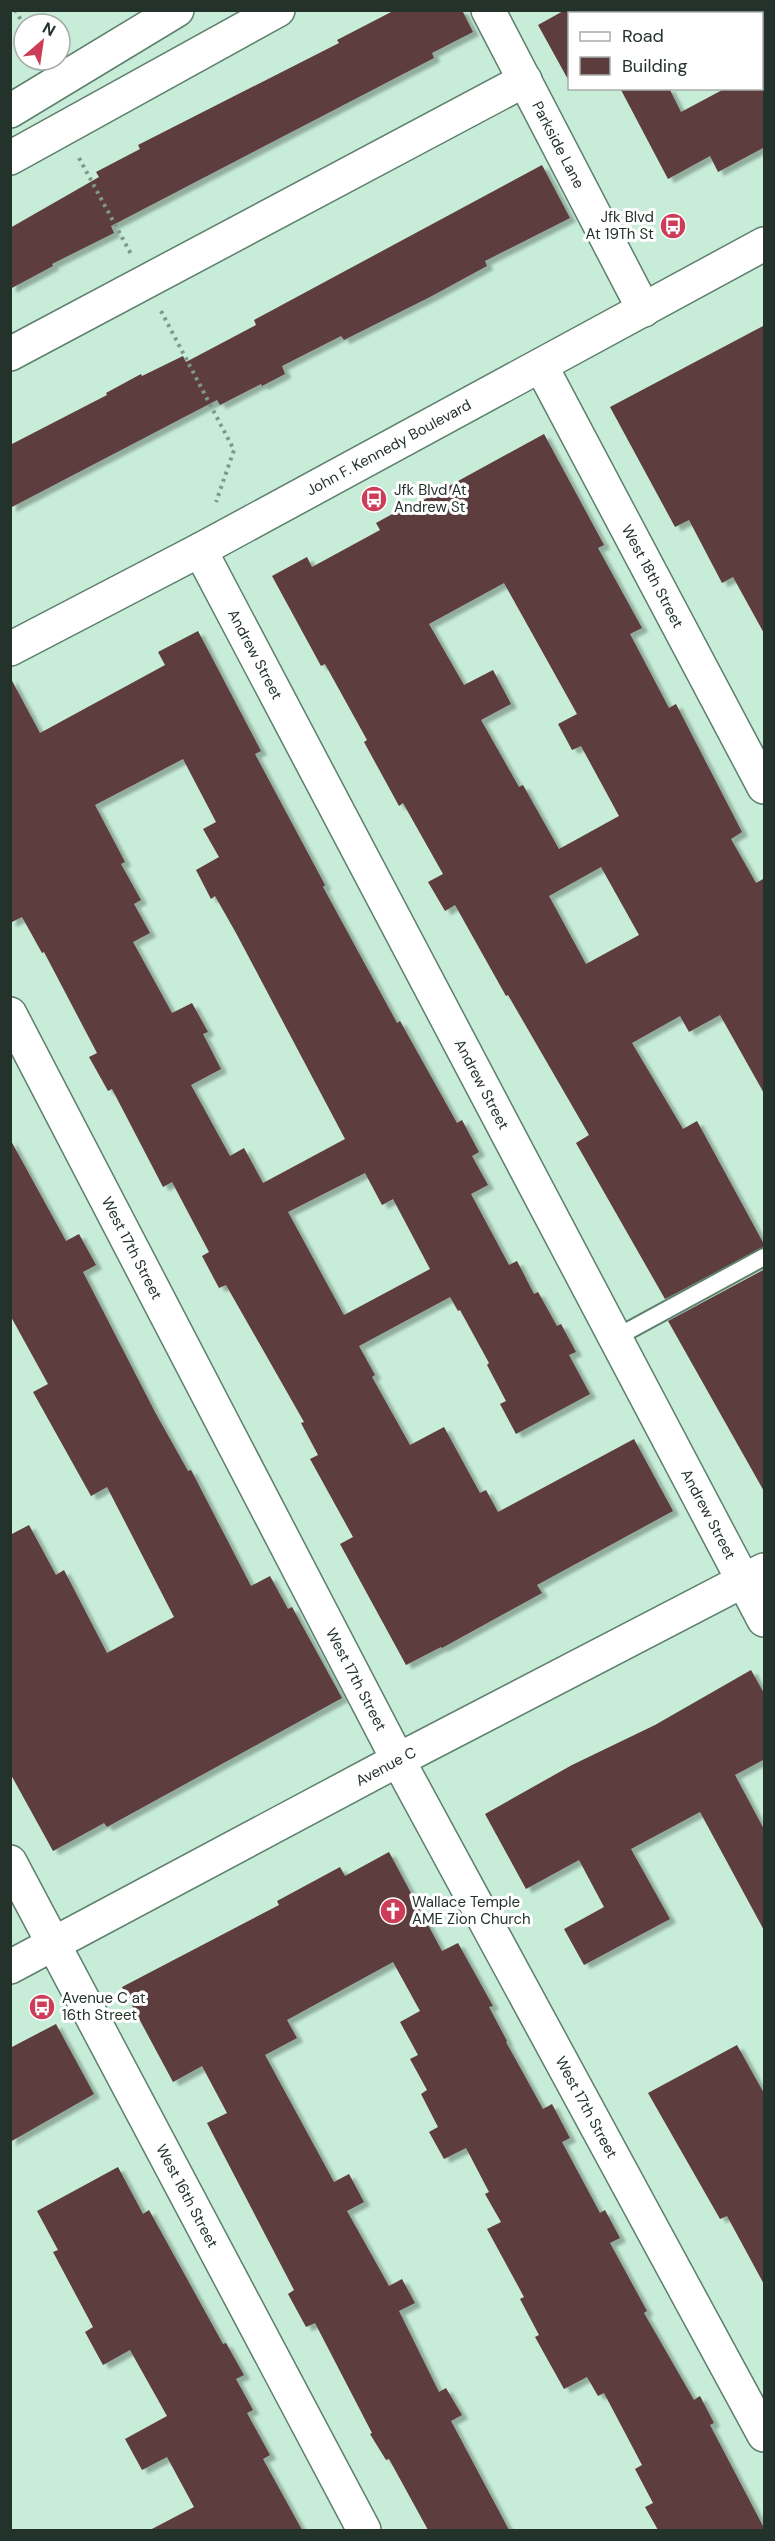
<svg xmlns="http://www.w3.org/2000/svg" width="775" height="2541" font-family="'DM Sans',sans-serif">
<style>
.building{fill:#5d3c3e;fill-rule:evenodd;filter:url(#shadow)}
.lines{fill:none;stroke-linecap:round;stroke-linejoin:round}
.service-casing{stroke:#5d7f6d;stroke-width:20}
.minor-casing{stroke:#5d7f6d;stroke-width:36}
.secondary-casing{stroke:#5d7f6d;stroke-width:36}
.primary-casing{stroke:#5d7f6d;stroke-width:36}
.path{stroke:#7e998a;stroke-width:4;stroke-dasharray:3 4.5;stroke-linecap:butt}
.service{stroke:#fff;stroke-width:16}
.minor{stroke:#fff;stroke-width:33}
.secondary{stroke:#fff;stroke-width:33}
.primary{stroke:#fff;stroke-width:33}
.labels{text-anchor:middle;stroke-width:6;stroke-linejoin:round;paint-order:stroke}
.street-label{font-size:15px;fill:#23322a;stroke:#fff}
.poi-label{font-size:15px;fill:#23322a;stroke:#fff;text-anchor:start}
</style>
<defs>
<filter id="shadow"><feDropShadow dx="6" dy="4" stdDeviation="1.5" flood-color="#0004"/></filter>
</defs>
<rect width="100%" height="100%" fill="#c7ecd8"/>
<!-- building -->
<path class="building" d="M395,10h67l11,22 -41,21 2,5 -323,168 3,7 -62,31 1,2 -43,23v-61l89,-51 -3,-5 44,-23 -2,-4 201,-102 -2,-3z
M565,10h5v73l-32,-58z
M620,88h49l12,24 45,-24h39v59l-47,25 -8,-16 -42,23z
M542,165l28,53 -85,43 2,5 -57,31 -86,43 -3,-4 -59,30 3,8 -23,12 -1,-2 -41,21 -3,-5 -207,108v-63l97,-50 -1,-2 35,-19 1,2 41,-20 3,6 70,-37 -2,-5z
M765,325v310l-32,-58 -11,6 -33,-63 -14,7 -65,-120z
M544,434l60,111 -6,3 44,80 -12,6 39,74 7,-4 66,128 -11,7 25,44 9,-5v217l-45,-80 -31,17 -9,-16 -48,27 51,86 14,-8 68,125 -100,53 -89,-156 13,-8 -81,-140 -2,1 -51,-91 -10,6 -17,-29 15,-8 -40,-71 -4,3 -35,-64 3,-2 -42,-76 -4,2 -49,-90 35,-19 5,10 68,-37 -4,-7 29,-16 2,2zM504,583l73,131 -19,10 14,26 9,-4 38,70 -60,33 -36,-64 -4,2 -38,-67 30,-16 -18,-34 -29,15 -35,-61zM601,867l38,68 -53,29 -37,-68z
M198,631l63,120 -6,3 70,131 -2,2 74,136 3,-2 57,102 5,-3 17,32 -7,4 16,29 -17,9 38,71 8,-4 17,33 4,-2 19,34 4,-2 15,28 -7,3 21,39 -74,40 -16,-30 6,-3 -19,-36 2,-2 -29,-53 -2,1 -8,-14 -91,49 16,29 -3,2 38,68 34,-18 36,66 6,-3 12,22 136,-73 39,72 -136,74 5,8 -100,55 -1,-1 -35,18 -66,-121 13,-7 -43,-78 8,-4 -17,-32 3,-1 -78,-137 -7,3 -17,-32 7,-4 -37,-70 -9,5 -51,-98 -4,2 -19,-34 8,-4 -53,-101 -2,1 -20,-36 -12,6v-246l30,56 125,-68 -7,-13zM183,759l33,63 -13,7 16,28 -23,13 15,29 4,-3 21,37 109,206 -82,44 -19,-35 -14,8 -39,-71 30,-16 -18,-35 5,-2 -16,-29 -20,10 -39,-71 17,-9 -16,-29 7,-4 -20,-36 4,-2 -30,-57zM365,1173l17,32 11,-6 37,70 -86,46 -56,-103z
M10,1139l56,102 13,-7 17,31 -13,7 73,142 32,57 3,-1 60,116 19,-10 18,33 4,-2 50,91 -235,129 -3,-4 -51,28 -43,-78v-238l19,-10 27,50 8,-5 43,83 67,-36 -67,-130 -16,9 -58,-104 15,-8 -38,-69z
M765,1269v224l-97,-172z
M751,1670l14,25v64l-30,16 30,56v101l-65,-120 -69,37 39,70 -86,46 -20,-36 40,-22 -25,-47 -53,29 -41,-75 87,-49 83,-40z
M389,1852l53,99 16,-8 35,63 -4,1 18,34 -1,1 37,67 9,-5 18,34 -8,4 38,71 5,-3 15,28 -10,5 37,68 -3,2 50,87 6,-4 14,27 -4,2 55,105h-107l-13,-23 8,-4 -18,-34 7,-4 -38,-72 -6,3 -11,-19 -23,12 -29,-52 4,-2 -19,-36 4,-2 -37,-68 14,-7 -16,-28 4,-2 -23,-44 -22,11 -15,-27 9,-5 -17,-33 6,-4 -17,-31 8,-4 -18,-33 20,-11 -27,-49 -106,58 10,18 -32,17 69,127 15,-8 15,28 -17,9 42,75 13,-7 13,24 -16,8 40,81 7,-4 16,27 -11,6 58,109h-81l-39,-71 -3,1 -16,-26 2,-1 -57,-110 -9,4 -18,-33 6,-4 -87,-167 20,-10 -25,-47 -29,16 -51,-95 157,-82 -2,-4 63,-34 5,9z
M56,2024l38,70 -84,48v-94z
M737,2045l28,50v191l-38,-70 -7,3 -72,-126z
M118,2167l25,47 6,-4 74,134 3,-1 18,32 -8,4 17,31 -6,3 23,42 -7,4 39,71h-152l44,-23 -27,-50 -25,13 -17,-31 42,-23 -37,-66 -27,15 -18,-33 8,-5 -40,-75 5,-2 -21,-39z"/>
<g class="lines">
<defs>
<path id="service" d="M615,1338l149,-81"/>
<g id="minor">
<path id="s1" d="M488,10l156,300"/>
<path d="M10,111l167,-101"/>
<path d="M10,158l268,-148"/>
<path d="M10,354l515,-274"/>
<path id="s2" d="M541,366l223,421"/>
<path id="s3" d="M200,550l564,1070"/>
<path id="s4" d="M10,1014l388,746 366,675"/>
<path id="s5" d="M10,1862l354,668"/>
</g>
<g id="secondary">
<path id="s6" d="M10,1967l388,-207 366,-190"/>
</g>
<g id="primary">
<path id="s7" d="M10,649l190,-99 564,-306"/>
</g>
</defs>
<!-- service casing -->
<use href="#service" class="service-casing"/>
<!-- minor casing -->
<use href="#minor" class="minor-casing"/>
<!-- secondary casing -->
<use href="#secondary" class="secondary-casing"/>
<!-- primary casing -->
<use href="#primary" class="primary-casing"/>
<!-- path -->
<path class="path" d="M15,10l9,15
M79,158l52,96
M161,311l73,139 -18,52"/>
<!-- service -->
<use href="#service" class="service"/>
<!-- minor -->
<use href="#minor" class="minor"/>
<!-- secondary -->
<use href="#secondary" class="secondary"/>
<!-- primary -->
<use href="#primary" class="primary"/>
</g>
<!-- icons -->
<defs>
<symbol id="bus-disc" viewBox="-11 -11 22 22"><circle r="9.5" fill="#cd3d58" stroke="#fff"/><path d="M-5-6H5V4H4V6H2V4H-2V6H-4V4H-5ZM-3.5-4V0h7V-4ZM-3.5 1.2v1.5H-2V1.2ZM2 1.2v1.5H3.5V1.2Z" fill="#fff"/></symbol>
<symbol id="church-disc" viewBox="-11 -11 22 22"><circle r="9.5" fill="#cd3d58" stroke="#fff"/><path d="M-1.2-6h2.4v3.5h3.3v2.4h-3.3V6h-2.4V-.1h-3.3v-2.4h3.3Z" fill="#fff"/></symbol>
</defs>
<g fill-rule="evenodd">
<use href="#bus-disc" x="658" y="211" width="30" height="30"/>
<use href="#bus-disc" x="359" y="484" width="30" height="30"/>
<use href="#church-disc" x="378" y="1896" width="30" height="30"/>
<use href="#bus-disc" x="27" y="1992" width="30" height="30"/>
</g>
<g class="labels">
<!-- street labels -->
<g class="street-label">
<text dy="5" stroke="none"><textPath href="#s1" startOffset="152">Parkside Lane</textPath></text>
<text dy="5" stroke="none"><textPath href="#s7" startOffset="429">John F. Kennedy Boulevard</textPath></text>
<text dy="5" stroke="none"><textPath href="#s2" startOffset="238">West 18th Street</textPath></text>
<text dy="5" stroke="none"><textPath href="#s3" startOffset="118">Andrew Street</textPath></text>
<text dy="5" stroke="none"><textPath href="#s3" startOffset="604">Andrew Street</textPath></text>
<text dy="5" stroke="none"><textPath href="#s4" startOffset="264">West 17th Street</textPath></text>
<text dy="5" stroke="none"><textPath href="#s3" startOffset="1090">Andrew Street</textPath></text>
<text dy="5" stroke="none"><textPath href="#s4" startOffset="750">West 17th Street</textPath></text>
<text dy="5" stroke="none"><textPath href="#s6" startOffset="426">Avenue C</textPath></text>
<text dy="5" stroke="none"><textPath href="#s4" startOffset="1236">West 17th Street</textPath></text>
<text dy="5" stroke="none"><textPath href="#s5" startOffset="378">West 16th Street</textPath></text>
</g>
<!-- poi labels -->
<g class="poi-label">
<text x="654" y="222" text-anchor="end">Jfk Blvd<tspan x="654" dy="17">At 19Th St</tspan></text>
<text x="394" y="495">Jfk Blvd At<tspan x="394" dy="17">Andrew St</tspan></text>
<text x="412" y="1907">Wallace Temple<tspan x="412" dy="17">AME Zion Church</tspan></text>
<text x="62" y="2003">Avenue C at<tspan x="62" dy="17">16th Street</tspan></text>
</g>
</g>
<!-- border -->
<rect width="775" height="2541" fill="none" stroke="#23322a" stroke-width="24"/>
<!-- legend -->
<rect x="568" y="12" width="195" height="78" fill="#ffffff" stroke="#a7adaa" stroke-width="1.5"/>
<rect x="580" y="32" width="30" height="9" fill="#ffffff" stroke="#a7adaa" stroke-width="1.5"/>
<text x="622" y="42" font-size="18" fill="#23322a">Road</text>
<rect x="580" y="57" width="30" height="18" fill="#5d3c3e" stroke="#a7adaa" stroke-width="1.5"/>
<text x="622" y="72" font-size="18" fill="#23322a">Building</text>
<!-- north arrow -->
<g transform="translate(42 42) rotate(29)"><circle r="28" fill="#ffffff" stroke="#a7adaa" stroke-width="1.5"/>
<path d="M0-4.5L10 22L0 15L-10 22Z" fill="#cd3d58"/>
<text y="-9" font-size="16" font-weight="bold" text-anchor="middle" fill="#23322a">N</text>
</g>
</svg>
